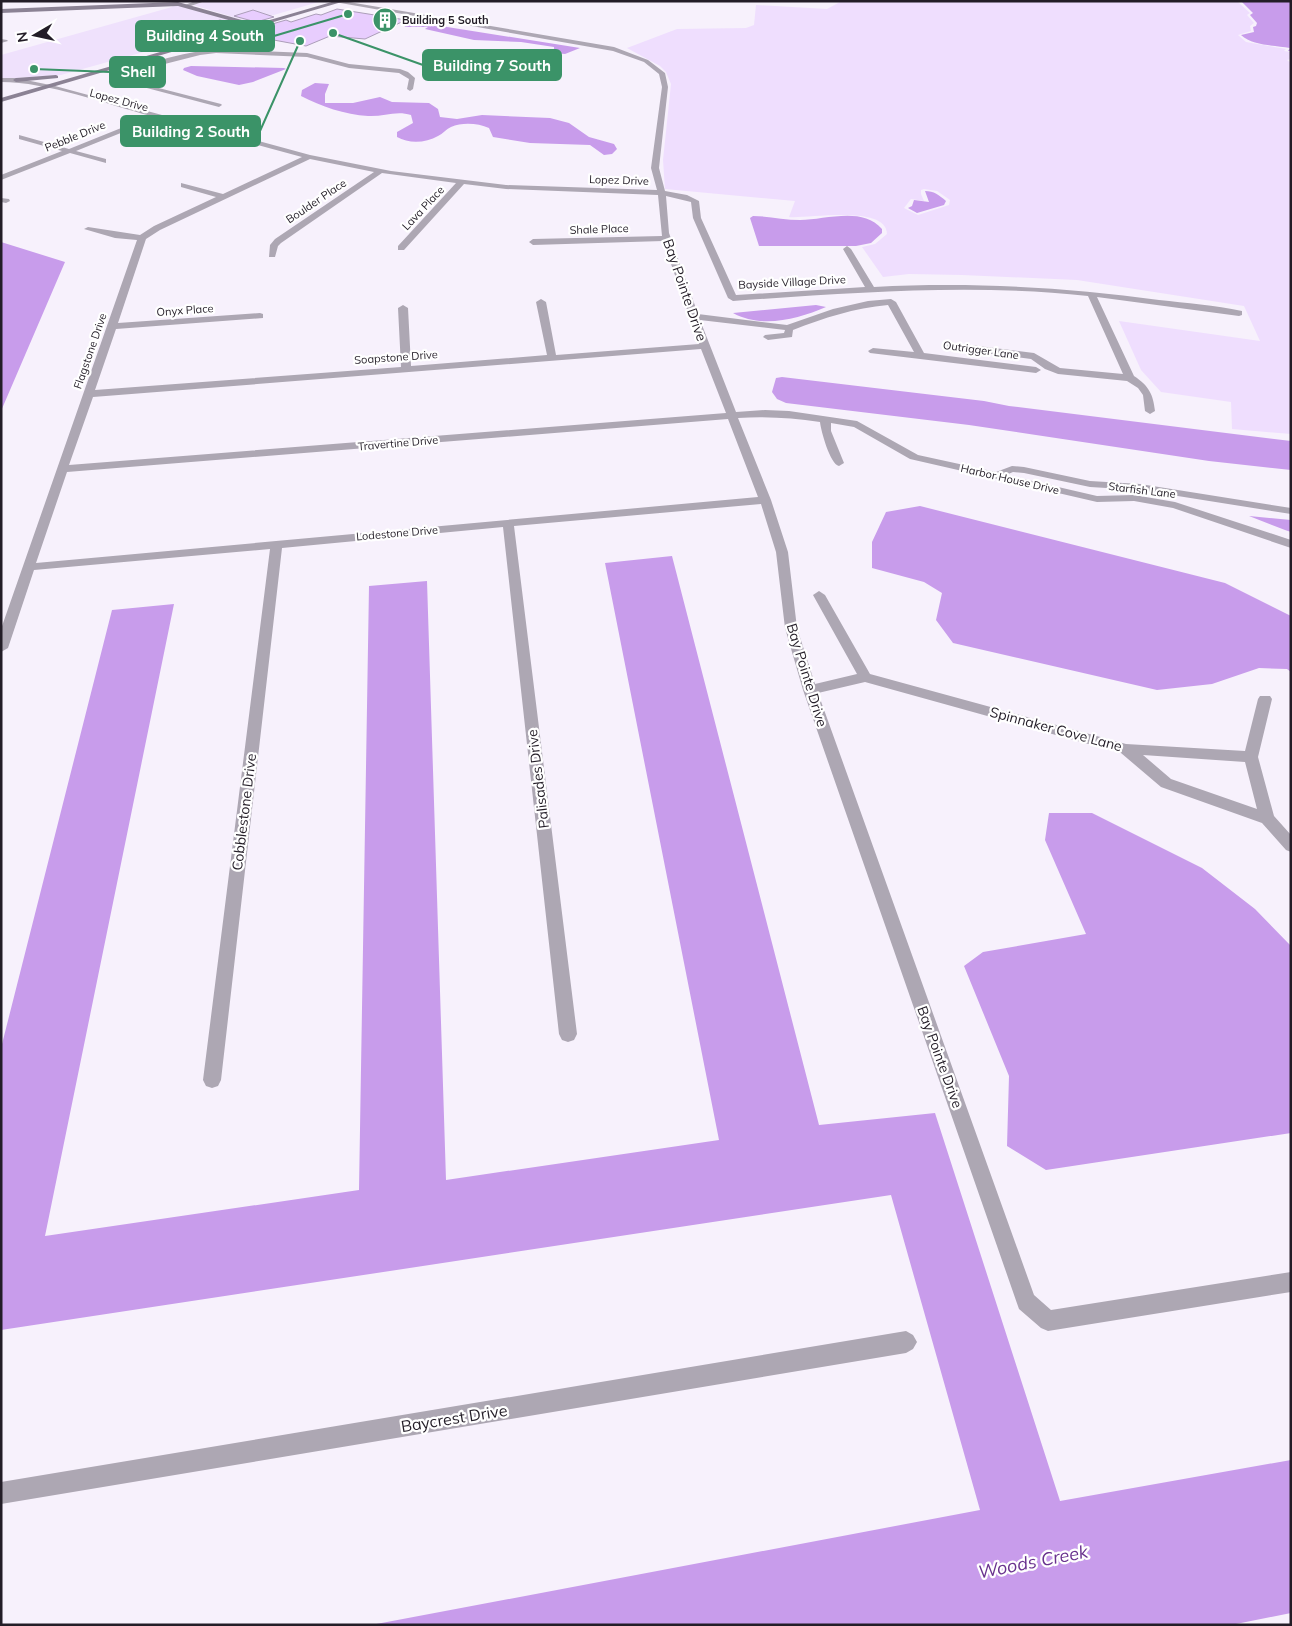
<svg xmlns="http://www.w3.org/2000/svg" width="1292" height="1626" font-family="Mulish,sans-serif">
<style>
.built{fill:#efe1fc}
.green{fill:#efdefe;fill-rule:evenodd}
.water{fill:#c89ceb}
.building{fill:#e8cdfe;stroke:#ac9eb9}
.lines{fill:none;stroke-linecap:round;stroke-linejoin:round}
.street{fill:#ada7b3;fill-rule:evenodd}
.secondary{fill:#8b8294;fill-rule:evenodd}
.labels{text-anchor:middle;stroke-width:4.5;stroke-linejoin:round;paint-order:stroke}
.far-poi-label{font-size:11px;font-weight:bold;fill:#231d27;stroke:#fff;text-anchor:start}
.far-street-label{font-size:11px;fill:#231d27;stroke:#fff}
.street-label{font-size:14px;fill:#231d27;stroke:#fff}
.near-street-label{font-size:16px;fill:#231d27;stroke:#fff}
.near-water-label{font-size:18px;font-style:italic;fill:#69328e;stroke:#fff}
.leader{fill:none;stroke:#3b9368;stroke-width:2}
.callout-dot{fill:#3b9368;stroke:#fff;stroke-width:2}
.callout{fill:#3b9368;stroke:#3b9368;stroke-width:2}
.callout-label{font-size:15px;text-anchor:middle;font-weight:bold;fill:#fff}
</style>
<rect width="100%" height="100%" fill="#f7f1fc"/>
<!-- built -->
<path class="built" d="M206,1h116l-72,21 -57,-17z
M173,5l8,1 63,18 -183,51 -60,4v-24l171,-48z"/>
<!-- green -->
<path class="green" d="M842,1h395l13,12 -3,2 7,8 -4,3 1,5 -13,4 8,7 40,7 -2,2 7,1v7l-4,1 4,3v371l-59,-5 -1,-27 -70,-10 -20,-22 -22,-49 141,20 -16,-35 -167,-26 -115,-5 -53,-1 -26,3 -21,-30 13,-3 12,-10c0,-30 -81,-15 -98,-17l6,-16 -130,-12 -2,-29 8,-76 -5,-12 -6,-6 -33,-18 50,-19 69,-1 8,-3 2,-20 71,4zM924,189l13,2 13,9 -1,5 -31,10 -14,-7 7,-9 13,2 -3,-7v-4z"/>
<!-- water -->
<path class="water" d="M1241,1h50v50h-3l2,-3c-16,-3 -37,-2 -49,-13l13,-3 -1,-5 3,-1 1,-3 -7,-8 3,-2z
M415,22l7,1 158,25 -15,6 -11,-1v-6l-33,-5 -47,-2 -49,-11 3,-2h-23l-1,-2z
M191,66l93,2 2,1 -33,13 -14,3 -42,-9 -14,-6 1,-2z
M315,83l14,1 -4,10v9h28l27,-6 12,5 37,1 9,6 2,8 17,2 25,-4 68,3 19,5 20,14 25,7 3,5 -5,5 -8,1 -14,-10 -60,-2 -37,-6 -4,-9c-11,-5 -27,-6 -38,-1 -5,2 -8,7 -13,9 -12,7 -29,8 -41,1v-5l16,-9 -2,-8c-15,-5 -28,2 -43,1 -23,-1 -47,-10 -67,-20l1,-6z
M925,191c9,0 14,4 21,10l-2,4 -27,8 -9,-5 4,-2 2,-6 15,2z
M753,216c15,0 31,4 47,4 25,0 62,-14 82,9v4l-11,10 -15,3h-97l-9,-28z
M1,242l64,20 -64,149z
M816,305l10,2c-28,12 -64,22 -93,6z
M782,377l202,24 25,5 282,35v29l-82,-9 -240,-36 -183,-22 -9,-4 -5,-7 4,-14z
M920,506l305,77 66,33v56l-4,-3 -28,-1 -47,16 -55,6 -204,-47 -17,-23 6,-27 -18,-11 -52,-14v-26l14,-30z
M1249,516l42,4v12l-6,-2z
M672,556l147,569 116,-12 125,388 231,-41v153l-60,12h-860l609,-115 -89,-315 -890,135v-282l111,-438 62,-6 -129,632 314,-46 10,-604 58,-5 19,599 273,-40 -114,-577z
M1049,813h43l110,55 53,41 36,37v187l-245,37 -39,-24 2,-70 -45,-110 19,-14 103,-18 -41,-94z"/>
<!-- building -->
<path class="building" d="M337,9l69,11 -41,19 -35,-3 -24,10 -43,-8 -14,4 -18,-6 55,-16 5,2 25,-8 5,1z
M253,10l21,7 -18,5 -22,-6z
M220,20l23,6 -23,7 -21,-7z"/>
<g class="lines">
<!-- street -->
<path class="street" d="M195,1h10l-17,6 -3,-2z
M329,1h14l271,46 34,13 17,13 3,14 -9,81 6,23 22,4 12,6 2,17 35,77 129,-8 -22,-38 4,-3 4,3 23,38c96,-5 190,0 285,13 27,3 56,5 83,11v4l-3,1 -142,-19 37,79c15,10 19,18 21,35l-5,3 -5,-3 -2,-16 -5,-7 -11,-7 -69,-7 -13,-5 -14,-10 -84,-11 -5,-3 5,-3 87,11 26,15 63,6 -35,-78c-119,-13 -237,-3 -355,5l-5,-3 -35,-80 -2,-16 -25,-6 3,37 29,81 89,11 46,-16 35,-8 23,-2 5,3 28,51 112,14 5,3 -5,3 -166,-20 -2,-2 5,-3 41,4 -26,-47c-34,3 -64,13 -95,25l-1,7 -24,3 -5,-3 2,-2 19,-2 1,-3 -85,-10 36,92 29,-2 24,1 68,10 61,34 78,17 16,-6 12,1 66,14 50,3 151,24v6l-151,-24 -50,-3 -66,-14 -11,-1 -7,3 91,21 37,-1 41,7 116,38v8l-118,-40 -39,-7 -37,1 -187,-43 -56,-32 -23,-4v8l13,32 -5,3c-9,-2 -18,-35 -19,-44 -28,-4 -54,-6 -82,-4l33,82 17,52 9,76 18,56 42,-10 -44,-79 6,-4 6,4 45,79 256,70 119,7 13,-52 2,-3h10l2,3 -14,58 16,59 17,19v17l-5,-2 -24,-27 -101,-36 -40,-34 -256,-71 -47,11 216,602 17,15 240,-38v20l-243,39 -7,-3 -22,-19 -216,-619 -18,-62 -9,-76 -15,-48 -247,22 63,508 -3,6 -6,2 -6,-2 -3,-6 -56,-507 -221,21 -61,532 -3,6 -6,2 -6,-2 -3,-6 67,-531 -236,21 -26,78 -7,4v-23l136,-389 -22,-2 -31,-9 4,-2 52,8 14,-9 62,-29 -35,-10v-4l42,11 79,-37 -144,-39 -82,33 30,8v4l-36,-10 -69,27v-5l61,-24 -43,-12v-4l50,14 82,-33c-45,-12 -103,-34 -150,-34v-4h15l39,8 255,69 81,16 115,14 151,5 -6,-22 11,-81 -3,-13 -15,-12 -31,-11zM310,159l64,13 -99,67 -5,6 -1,12h6l3,-11 3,-3 101,-70 74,10 -58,63v4h6l60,-66 42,5 152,6 4,41 -129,3 -4,3 4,3 130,-4 36,103 -143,11 -10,-53 -5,-3 -5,3 11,53 -136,11 -3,-58 -5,-3 -5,3 3,59 -306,23 21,-61 147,-11v-4l-3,-1 -142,10 28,-84 14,-9zM701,349l25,64 -657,52 24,-68zM728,419l30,78 -722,66 31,-91zM1143,755l102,7 12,47 -86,-30z
M1,39l6,1 1,1 -7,2z
M216,49l91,4 42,11 51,5 8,3 7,6 -2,11 -3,2 -3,-2 2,-10 -10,-6 -50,-5 -42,-11 -91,-4 -16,2 -47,12 -8,4 -7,8 2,3 7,3 74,19 1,1 -3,2 -76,-20 -8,-3 -3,-5c3,-4 6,-9 11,-11 15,-10 54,-17 73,-19z
M1,198l8,1 1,2 -4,2 -5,-1z
M906,1331l7,4 4,7 -4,7 -7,4 -905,151v-22z"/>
<!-- secondary -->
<path class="secondary" d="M335,1h10l-344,101v-4l249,-72 -72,-20 -177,7v-4l177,-7 78,22z
M56,75l2,1v2l-42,4 -3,-2 3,-2z"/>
</g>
<!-- icons -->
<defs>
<symbol id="building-disc" viewBox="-11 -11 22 22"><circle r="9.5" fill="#3b9368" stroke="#fff"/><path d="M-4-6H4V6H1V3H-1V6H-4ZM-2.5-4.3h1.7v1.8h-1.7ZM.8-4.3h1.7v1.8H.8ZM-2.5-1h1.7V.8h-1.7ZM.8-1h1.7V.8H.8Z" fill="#fff"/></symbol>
</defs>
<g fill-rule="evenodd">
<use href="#building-disc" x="371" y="6" width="28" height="28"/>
</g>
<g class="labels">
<!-- far-poi labels -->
<g class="far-poi-label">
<text x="402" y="24">Building 5 South</text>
</g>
<!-- far-street labels -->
<g class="far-street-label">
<text transform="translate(119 100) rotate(15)" y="4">Lopez Drive</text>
<text transform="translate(75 136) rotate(-22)" y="4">Pebble Drive</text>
<text transform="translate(619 180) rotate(2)" y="4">Lopez Drive</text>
<text transform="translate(316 201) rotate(-34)" y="4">Boulder Place</text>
<text transform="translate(423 208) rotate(-47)" y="4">Lava Place</text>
<text transform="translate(599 229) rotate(-2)" y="4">Shale Place</text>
<text transform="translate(792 282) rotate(-3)" y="4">Bayside Village Drive</text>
<text transform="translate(185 310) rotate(-4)" y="4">Onyx Place</text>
<text transform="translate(981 350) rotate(8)" y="4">Outrigger Lane</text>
<text transform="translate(90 351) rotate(-71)" y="4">Flagstone Drive</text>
<text transform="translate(396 357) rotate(-4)" y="4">Soapstone Drive</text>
<text transform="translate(398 443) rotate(-5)" y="4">Travertine Drive</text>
<text transform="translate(1010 479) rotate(13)" y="4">Harbor House Drive</text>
<text transform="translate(1142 490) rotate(7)" y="4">Starfish Lane</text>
<text transform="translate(397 533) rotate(-5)" y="4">Lodestone Drive</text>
</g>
<!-- street labels -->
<g class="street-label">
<text transform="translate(685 290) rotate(71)" y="5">Bay Pointe Drive</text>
<text transform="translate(807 675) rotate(73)" y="5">Bay Pointe Drive</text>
<text transform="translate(1056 729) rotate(15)" y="5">Spinnaker Cove Lane</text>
<text transform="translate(538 779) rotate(-97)" y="5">Palisades Drive</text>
<text transform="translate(244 812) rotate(-83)" y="5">Cobblestone Drive</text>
<text transform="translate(940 1057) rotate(70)" y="5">Bay Pointe Drive</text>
</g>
<!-- near-street labels -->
<g class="near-street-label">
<text transform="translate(454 1418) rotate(-9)" y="6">Baycrest Drive</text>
</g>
<!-- near-water labels -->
<g class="near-water-label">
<text transform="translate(1033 1562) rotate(-11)" y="6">Woods Creek</text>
</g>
</g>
<!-- callouts -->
<path class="leader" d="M348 14L274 36M333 33L423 65M34 69L110 72M300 41L260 131"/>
<g class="callout-dot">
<circle cx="348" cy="14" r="5"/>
<circle cx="333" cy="33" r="5"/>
<circle cx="34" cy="69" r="5"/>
<circle cx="300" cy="41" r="5"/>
</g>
<g class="callout">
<rect x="136" y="21" width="138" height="30" rx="5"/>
<rect x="423" y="50" width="138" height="30" rx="5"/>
<rect x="110" y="57" width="55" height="30" rx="5"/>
<rect x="121" y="116" width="139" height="30" rx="5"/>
</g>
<g class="callout-label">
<text x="205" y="41">Building 4 South</text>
<text x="492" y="71">Building 7 South</text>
<text x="138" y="77">Shell</text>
<text x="191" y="137">Building 2 South</text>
</g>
<!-- border -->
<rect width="1292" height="1626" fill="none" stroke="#231d27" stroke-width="5"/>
<!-- north arrow -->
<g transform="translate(35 35) rotate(261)" stroke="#ffffff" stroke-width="4" paint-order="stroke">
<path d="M0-4L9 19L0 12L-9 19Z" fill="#231d27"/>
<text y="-8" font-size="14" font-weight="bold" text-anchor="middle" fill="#231d27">N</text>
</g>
</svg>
